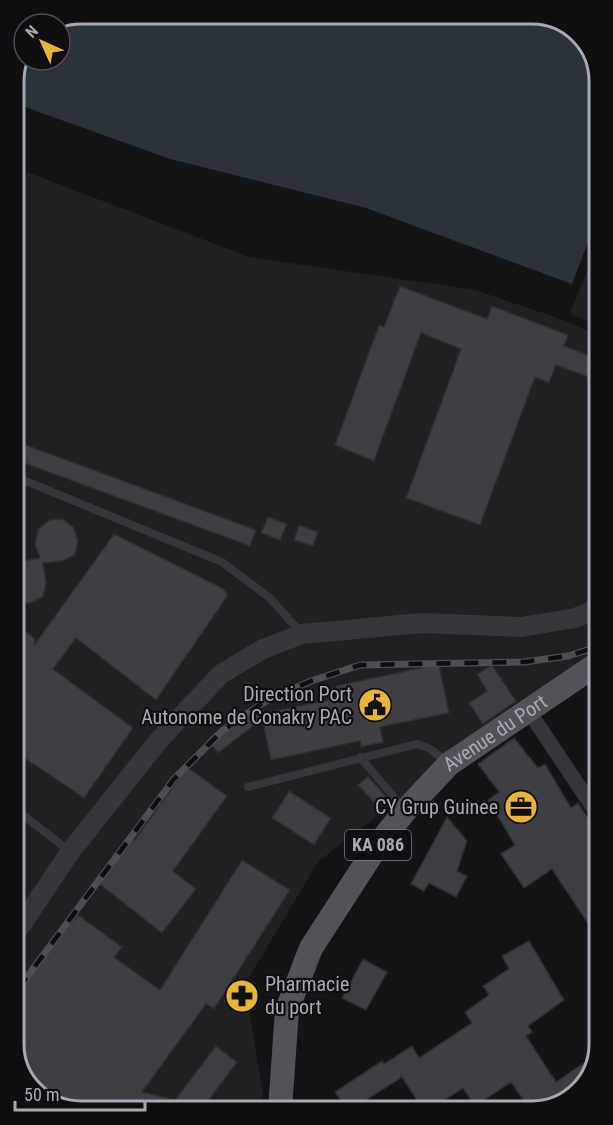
<svg xmlns="http://www.w3.org/2000/svg" width="613" height="1125" font-family="'Roboto Condensed',sans-serif">
<style>
.built{fill:#202023}
.water{fill:#2b3239}
.building{fill:#3e3f43;stroke:#2e2e31;stroke-width:1.5}
.lines{fill:none;stroke-linecap:round;stroke-linejoin:round}
.service{stroke:#35363a;stroke-width:8}
.minor{stroke:#35363a;stroke-width:15}
.tertiary{stroke:#35363a;stroke-width:20}
.primary{stroke:#515359;stroke-width:24}
.rail-casing{stroke:#4c4e53;stroke-width:7}
.rail{stroke:#0f0f11;stroke-width:4.5;stroke-dasharray:14;stroke-linecap:butt}
.labels{text-anchor:middle;stroke-width:4.5;stroke-linejoin:round;paint-order:stroke}
.shield{fill:#0f0f11;stroke:#797c84;stroke-width:1.5}
.shield-label{font-size:18px;font-weight:bold;fill:#a6aab5}
.poi-label{font-size:20px;fill:#a6aab5;stroke:#0f0f11;text-anchor:end}
.street-label{font-size:20px;fill:#a6aab5;stroke:#0f0f11}
.rim{fill:none;stroke:#a6aab5;stroke-width:3}
</style>
<rect width="100%" height="100%" fill="#141416"/>
<!-- built -->
<path class="built" d="M14,167l235,90 226,33 77,26 44,18 1,316 -69,47 -210,165 -73,122 20,125 -189,2 -36,-13 -21,-28z
M595,250l1,75 -26,-11z"/>
<!-- water -->
<path class="water" d="M81,14h456l36,13 21,28 1,169 -23,60 -206,-76 -196,-49 -156,-56v-27l10,-22v6h36v-36h-5z"/>
<!-- building -->
<path class="building" d="M400,286l87,33 5,-13 76,29 -4,11 32,12v22l-40,-15 -7,18 -14,-6 -55,148 -74,-27 55,-149 -40,-16 -47,128 -39,-16 44,-120 5,2z
M15,441l241,89 -6,16 -234,-86z
M268,517l19,7 -7,16 -19,-7z
M57,519l7,1 10,8 4,13 -3,14 -13,6 -19,2 3,20 -3,14 -13,6 -14,1v-42l24,-4 -5,-14 3,-15 12,-9z
M299,525l19,7 -5,14 -19,-6z
M114,534l110,55 4,6 -72,105 -80,-62 -23,31 80,59 -49,70 -67,-45 -1,-129 19,15v5z
M439,664l10,49 -69,14 3,15 -22,5 -1,-6 -89,19 -9,-41 -44,34 -10,-13 35,-27 3,4 92,-19 -2,-12z
M492,665l24,36 -33,23 -14,-21 18,-12 -10,-17z
M514,738l24,30 7,-4 26,44 7,-5 12,18 8,4 1,115 -47,-71 -28,19 -23,-34 14,-9 -27,-45 11,-8 -21,-28z
M187,767l40,29 -54,75 23,18 -34,44 -65,-51 34,-43 3,2z
M368,776l19,22 -10,8 -19,-21z
M289,791l42,27 -17,27 -42,-27z
M447,817l20,24 -10,30 10,5 -11,21 -27,-14 -5,8 -13,-7z
M242,860l48,30 -76,119 -8,-5 -64,88 33,8 41,-54 21,16 -36,48 -125,1 -36,-13 -9,-12 3,-5 -15,-12 -1,-84 48,-64 4,4 8,-10 44,32 -8,10 46,33z
M529,941l35,59 -36,26 4,6 -6,4 30,46 41,-28 -9,28 -30,24 -30,1 -17,-25 -36,24 -12,-18 -30,20h-11l-20,-31 -36,23 5,8h-25l-11,-16 47,-31 2,3 28,-18 7,12 53,-35 -7,-11 24,-17 -6,-9 26,-17 -7,-13z
M363,959l24,13 -21,38 -24,-12z"/>
<g class="lines">
<!-- service -->
<path class="service" d="M16,477l206,85 48,36 31,35
M360,757l44,52
M248,787l169,-43 13,5 16,12
M17,810l52,41"/>
<!-- minor -->
<path class="minor" d="M528,710l70,105"/>
<!-- tertiary -->
<path class="tertiary" d="M18,930l52,-78 89,-112 62,-66 42,-25 39,-15 120,-11 99,4 54,-9 22,-9"/>
<!-- primary -->
<path class="primary" id="s1" d="M280,1109l7,-99 24,-62 66,-102 28,-35 44,-47 148,-100"/>
<defs>
<path id="rail" d="M18,989l156,-210 48,-48 42,-29 47,-21 49,-16 164,-3 44,-6 29,-9"/>
</defs>
<!-- rail casing -->
<use href="#rail" class="rail-casing"/>
<!-- rail -->
<use href="#rail" class="rail"/>
</g>
<!-- icons -->
<defs>
<symbol id="civic-disc" viewBox="-11 -11 22 22"><circle r="9.5" fill="#e8b53a" stroke="#0f0f11"/><path d="M-.6-6.5H3V-4.5H.6V-3L4-1V1h2V6H-6V1h2V-1L-.6-3ZM-1.2 2.5V6h2.4V2.5Z" fill="#111"/></symbol>
<symbol id="office-disc" viewBox="-11 -11 22 22"><circle r="9.5" fill="#e8b53a" stroke="#0f0f11"/><path d="M-6-3h4V-5.5h4V-3h4V5H-6ZM-1-4.5V-3h2v-1.5ZM-6 0V1H6V0Z" fill="#111"/></symbol>
<symbol id="pharmacy-disc" viewBox="-11 -11 22 22"><circle r="9.5" fill="#e8b53a" stroke="#0f0f11"/><path d="M-2-6h4v4h4v4h-4v4h-4v-4h-4v-4h4Z" fill="#111"/></symbol>
</defs>
<g fill-rule="evenodd">
<use href="#civic-disc" x="356" y="686" width="38" height="38"/>
<use href="#office-disc" x="502" y="788" width="38" height="38"/>
<use href="#pharmacy-disc" x="223" y="977" width="38" height="38"/>
</g>
<g class="labels">
<!-- shield labels -->
<rect class="shield" x="345" y="830" width="66" height="30" rx="4.5"/>
<g class="shield-label">
<text x="378" y="851">KA 086</text>
</g>
<!-- poi labels -->
<g class="poi-label">
<text x="352" y="701">Direction Port<tspan x="352" dy="23">Autonome de Conakry PAC</tspan></text>
<text x="498" y="814">CY Grup Guinee</text>
<text x="265" y="991" text-anchor="start">Pharmacie<tspan x="265" dy="23">du port</tspan></text>
</g>
<!-- street labels -->
<g class="street-label">
<text dy="7" stroke="none"><textPath href="#s1" startOffset="452">Avenue du Port</textPath></text>
</g>
</g>
<!-- crop -->
<path d="M0 0H613V1125H0ZM81 24H532A57 57 0 0 1 589 81V1044A57 57 0 0 1 532 1101H81A57 57 0 0 1 24 1044V81A57 57 0 0 1 81 24Z" fill="#0f0f11" fill-rule="evenodd"/>
<path class="rim" d="M81 24H532A57 57 0 0 1 589 81V1044A57 57 0 0 1 532 1101H81A57 57 0 0 1 24 1044V81A57 57 0 0 1 81 24Z"/>
<!-- north arrow -->
<g transform="translate(42 42) rotate(315)"><circle r="28" fill="#0f0f11" stroke="#4b4d53" stroke-width="1.5"/>
<path d="M0-4.5L10 22L0 15L-10 22Z" fill="#e8b53a"/>
<text y="-9" font-size="16" font-weight="bold" text-anchor="middle" fill="#a6aab5">N</text>
</g>
<!-- scale -->
<path d="M15 1101v9h130v-9" fill="none" stroke="#a6aab5" stroke-width="3"/>
<text x="24" y="1101" font-size="18" fill="#a6aab5" stroke="#0f0f11" stroke-width="4.5" paint-order="stroke">50 m</text>
</svg>
